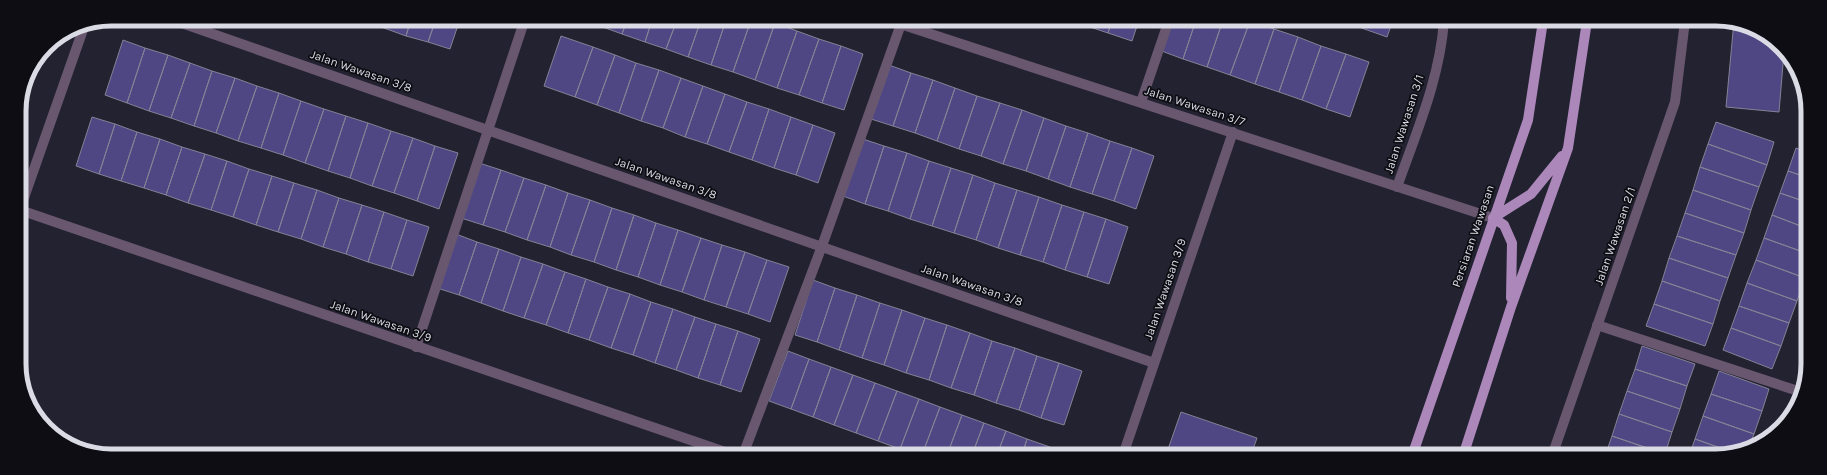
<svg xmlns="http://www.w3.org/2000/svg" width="1827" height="475" font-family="Karla,sans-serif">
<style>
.building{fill:#4e4783;stroke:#838295}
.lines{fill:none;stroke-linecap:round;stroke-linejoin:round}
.minor{stroke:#68576f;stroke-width:10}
.major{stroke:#ac88ba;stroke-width:10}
.labels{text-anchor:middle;stroke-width:3.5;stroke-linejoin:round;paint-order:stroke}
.street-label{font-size:12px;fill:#dbdbe5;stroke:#0d0d13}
.rim{fill:none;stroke:#dbdbe5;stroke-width:5}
</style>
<rect width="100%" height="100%" fill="#232231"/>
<!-- building -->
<path class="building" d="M363,19h24l-3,9 -22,-6z
M387,19h24l-5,17 -22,-8z
M411,19h25l-8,23 -22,-6z
M436,19h24l-10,30 -22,-7z
M581,20h22l-3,6z
M603,20h24l-5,14 -22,-8z
M627,20h25l-7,22 -23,-8z
M652,20h25l-11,29 -21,-7z
M677,20h24l-13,37 -22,-8z
M701,20h25l-15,45 -23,-8z
M726,20h25l-18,52 -22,-7z
M751,20h13l11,3 -20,57 -22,-8z
M1086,20h26l-4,13 -24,-8z
M1112,20h27l-7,21 -24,-8z
M1169,20h27l-13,39 -24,-9z
M1196,20h27l-16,47 -24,-8z
M1223,20l27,1 -20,54 -23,-8z
M1339,20h54l-6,17z
M1250,21l24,8 -19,55 -25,-9z
M1734,21l47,25 3,6 -5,60 -53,-5z
M775,23l22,8 -20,57 -22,-8z
M1274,29l24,8 -19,55 -24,-8z
M797,31l22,8 -20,56 -22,-7z
M561,36l32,11 -18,50 -31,-11z
M1298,37l23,9 -19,54 -23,-8z
M819,39l22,7 -19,57 -23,-8z
M123,40l22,8 -18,55 -22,-8z
M841,46l22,8 -19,56 -22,-7z
M1321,46l25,8 -20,55 -24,-9z
M593,47l22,8 -18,50 -22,-8z
M145,48l23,7 -19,56 -22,-8z
M1346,54l23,8 -19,55 -24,-8z
M168,55l22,8 -19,55 -22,-7z
M615,55l21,8 -17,50 -22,-8z
M190,63l22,8 -18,55 -23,-8z
M636,63l23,7 -18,51 -22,-8z
M889,65l22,8 -18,53 -22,-7z
M659,70l22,8 -18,50 -22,-7z
M212,71l23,7 -19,55 -22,-7z
M911,73l22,7 -18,53 -22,-7z
M235,78l22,8 -19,55 -22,-8z
M681,78l22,8 -18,51 -22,-9z
M933,80l22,8 -18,53 -22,-8z
M257,86l22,7 -18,55 -23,-7z
M703,86l22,8 -18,50 -22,-7z
M955,88l22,8 -18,53 -22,-8z
M279,93l22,8 -18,54 -22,-7z
M725,94l22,8 -18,50 -22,-8z
M977,96l23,7 -19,53 -22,-7z
M301,101l23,8 -19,54 -22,-8z
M747,102l22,7 -17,51 -23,-8z
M1000,103l22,7 -19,54 -22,-8z
M324,109l22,7 -18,55 -23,-8z
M769,109l22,8 -17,51 -22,-8z
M1022,110l22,8 -18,53 -23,-7z
M346,116l22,7 -18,55 -22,-7z
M92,117l23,7 -16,50 -23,-8z
M791,117l22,8 -17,50 -22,-7z
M1044,118l22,8 -18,53 -22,-8z
M1716,122l58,20 -7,23 -59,-21z
M368,123l23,8 -19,55 -22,-8z
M115,124l22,8 -16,49 -22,-7z
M813,125l22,8 -17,50 -22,-8z
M1066,126l22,7 -18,54 -22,-8z
M391,131l22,7 -19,55 -22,-7z
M137,132l23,7 -16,49 -23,-7z
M1088,133l22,8 -18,53 -22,-7z
M413,138l22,8 -18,55 -23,-8z
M160,139l22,8 -16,48 -22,-7z
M863,139l21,7 -19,58 -22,-8z
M1110,141l22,7 -18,53 -22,-7z
M1708,144l59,21 -8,22 -59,-20z
M435,146l23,7 -19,56 -22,-8z
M884,146l23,7 -19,58 -23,-7z
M182,147l23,7 -17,49 -22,-8z
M1132,148l22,8 -18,53 -22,-8z
M1796,148l10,4v25l-18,-6z
M907,153l22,8 -19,58 -22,-8z
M205,154l22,7 -16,49 -23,-7z
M227,161l22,8 -16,48 -22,-7z
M929,161l22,7 -19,58 -22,-7z
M479,163l22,7 -18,55 -22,-7z
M1700,167l59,20 -8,23 -58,-20z
M951,168l22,7 -19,58 -22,-7z
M249,169l23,7 -16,49 -23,-8z
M501,170l23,8 -19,54 -22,-7z
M1788,171l18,6v25l-26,-9z
M973,175l22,8 -19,57 -22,-7z
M272,176l22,7 -16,49 -22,-7z
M524,178l22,7 -19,55 -22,-8z
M294,183l23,7 -16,49 -23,-7z
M995,183l22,7 -19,58 -22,-8z
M546,185l22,8 -18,54 -23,-7z
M317,190l22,8 -16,49 -22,-8z
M1017,190l22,7 -19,58 -22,-7z
M1693,190l58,20 -7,23 -59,-20z
M568,193l22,7 -19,55 -21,-8z
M1780,193l26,9v26l-34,-13z
M1039,197l23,8 -19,57 -23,-7z
M339,198l23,7 -16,49 -23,-7z
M590,200l22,8 -18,54 -23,-7z
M362,205l22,7 -16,50 -22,-8z
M1062,205l22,7 -19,58 -22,-8z
M612,208l22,7 -18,55 -22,-8z
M384,212l23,8 -16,49 -23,-7z
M1084,212l22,7 -19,58 -22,-7z
M1685,213l59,20 -8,22 -59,-19z
M634,215l22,8 -18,54 -22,-7z
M1772,215l34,13v25l-42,-15z
M1106,219l22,8 -19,57 -22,-7z
M407,220l22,7 -16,49 -22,-7z
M656,223l22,7 -18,55 -22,-8z
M678,230l23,8 -19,54 -22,-7z
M456,234l21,8 -18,53 -22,-7z
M1677,236l59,19 -8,23 -59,-20z
M701,238l21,7 -18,55 -22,-8z
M1764,238l42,15 -1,25 -49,-18z
M477,242l22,7 -18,54 -22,-8z
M722,245l23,7 -19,55 -22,-7z
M499,249l22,8 -18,54 -22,-8z
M745,252l22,8 -19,54 -22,-7z
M521,257l22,7 -19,54 -21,-7z
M1669,258l59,20 -8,23 -58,-20z
M767,260l22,7 -19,55 -22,-8z
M1756,260l49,18 -8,23 -50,-18z
M543,264l22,8 -19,53 -22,-7z
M565,272l21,7 -18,54 -22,-8z
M586,279l22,8 -19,53 -21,-7z
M813,280l22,8 -18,54 -22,-7z
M1662,281l58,20 -7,23 -59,-20z
M1747,283l50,18 -8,22 -50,-17z
M608,287l22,7 -19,54 -22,-8z
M835,288l22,7 -18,55 -22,-8z
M630,294l21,8 -18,53 -22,-7z
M857,295l23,8 -18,55 -23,-8z
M651,302l22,7 -18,54 -22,-8z
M880,303l22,7 -18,55 -22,-7z
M1654,304l59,20 -8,22 -59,-20z
M1739,306l50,17 -8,23 -50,-18z
M673,309l22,8 -19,53 -21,-7z
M902,310l23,8 -19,55 -22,-8z
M695,317l21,7 -18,54 -22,-8z
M925,318l22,7 -18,55 -23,-7z
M716,324l22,7 -18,54 -22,-7z
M947,325l23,8 -19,55 -22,-8z
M1731,328l50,18 -9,23 -49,-19z
M738,331l22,8 -19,53 -21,-7z
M970,333l22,8 -18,54 -23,-7z
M992,341l23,7 -19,55 -22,-8z
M1642,346l53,18 -8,22 -52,-17z
M1015,348l22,8 -18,54 -23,-7z
M788,351l21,8 -18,50 -22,-8z
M1037,356l22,7 -18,55 -22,-8z
M809,359l22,8 -18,50 -22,-8z
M1059,363l23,8 -18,54 -23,-7z
M831,367l22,8 -19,50 -21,-8z
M1635,369l52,17 -7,23 -53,-18z
M1719,371l50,18 -7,22 -51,-17z
M853,375l22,8 -19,50 -22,-8z
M875,383l22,8 -19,50 -22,-8z
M897,391l22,8 -19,50 -22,-8z
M1627,391l53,18 -8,23 -53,-18z
M1711,394l51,17 -8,23 -51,-18z
M919,399l21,8 -18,48h-6l-16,-6z
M940,407l22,8 -15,40h-25z
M1181,412l76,26 -6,17h-85z
M1619,414l53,18 -7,22 -53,-18z
M962,415l22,8 -12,32h-25z
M1703,416l51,18 -4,10 -18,8 -37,-13z
M984,423l22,8 -9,24h-25z
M1006,431l21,8 -5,16h-25z
M1612,436l53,18 -1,2h-59z
M1027,439l23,8 -4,8h-24z
M1695,439l37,13 -10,4h-33z"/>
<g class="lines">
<!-- minor -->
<path class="minor" d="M170,19l984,344
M888,20l605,198
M1141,102l28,-82
M1397,187c19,-54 43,-108 47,-167
M20,209l65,-185
M20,210l714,245
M1597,325l204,67
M416,347l109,-328
M743,455l79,-209 79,-222
M1123,455l110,-323
M1552,456l123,-354 10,-81"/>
<!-- major -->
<path class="major" d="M1493,218l38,-24 31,-38
M1493,218l11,7 8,18 -1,55
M1412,456l116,-336 15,-99
M1463,456l48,-149 57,-159 19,-127"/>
</g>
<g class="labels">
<!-- street labels -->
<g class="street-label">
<text transform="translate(361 71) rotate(19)" y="4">Jalan Wawasan 3/8</text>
<text transform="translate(1195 106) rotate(18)" y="4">Jalan Wawasan 3/7</text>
<text transform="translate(1404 124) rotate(-72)" y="4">Jalan Wawasan 3/1</text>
<text transform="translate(666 178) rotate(19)" y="4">Jalan Wawasan 3/8</text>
<text transform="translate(1473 236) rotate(-71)" y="4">Persiaran Wawasan</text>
<text transform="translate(1615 236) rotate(-71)" y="4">Jalan Wawasan 2/1</text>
<text transform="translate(972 285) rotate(19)" y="4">Jalan Wawasan 3/8</text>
<text transform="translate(1165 289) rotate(-71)" y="4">Jalan Wawasan 3/9</text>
<text transform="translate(381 321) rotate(19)" y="4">Jalan Wawasan 3/9</text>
</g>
</g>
<!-- crop -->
<path d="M0 0H1827V475H0ZM111 26H1716A85 85 0 0 1 1801 111V364A85 85 0 0 1 1716 449H111A85 85 0 0 1 26 364V111A85 85 0 0 1 111 26Z" fill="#0d0d13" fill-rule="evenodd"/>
<path class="rim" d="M111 26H1716A85 85 0 0 1 1801 111V364A85 85 0 0 1 1716 449H111A85 85 0 0 1 26 364V111A85 85 0 0 1 111 26Z"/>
</svg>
